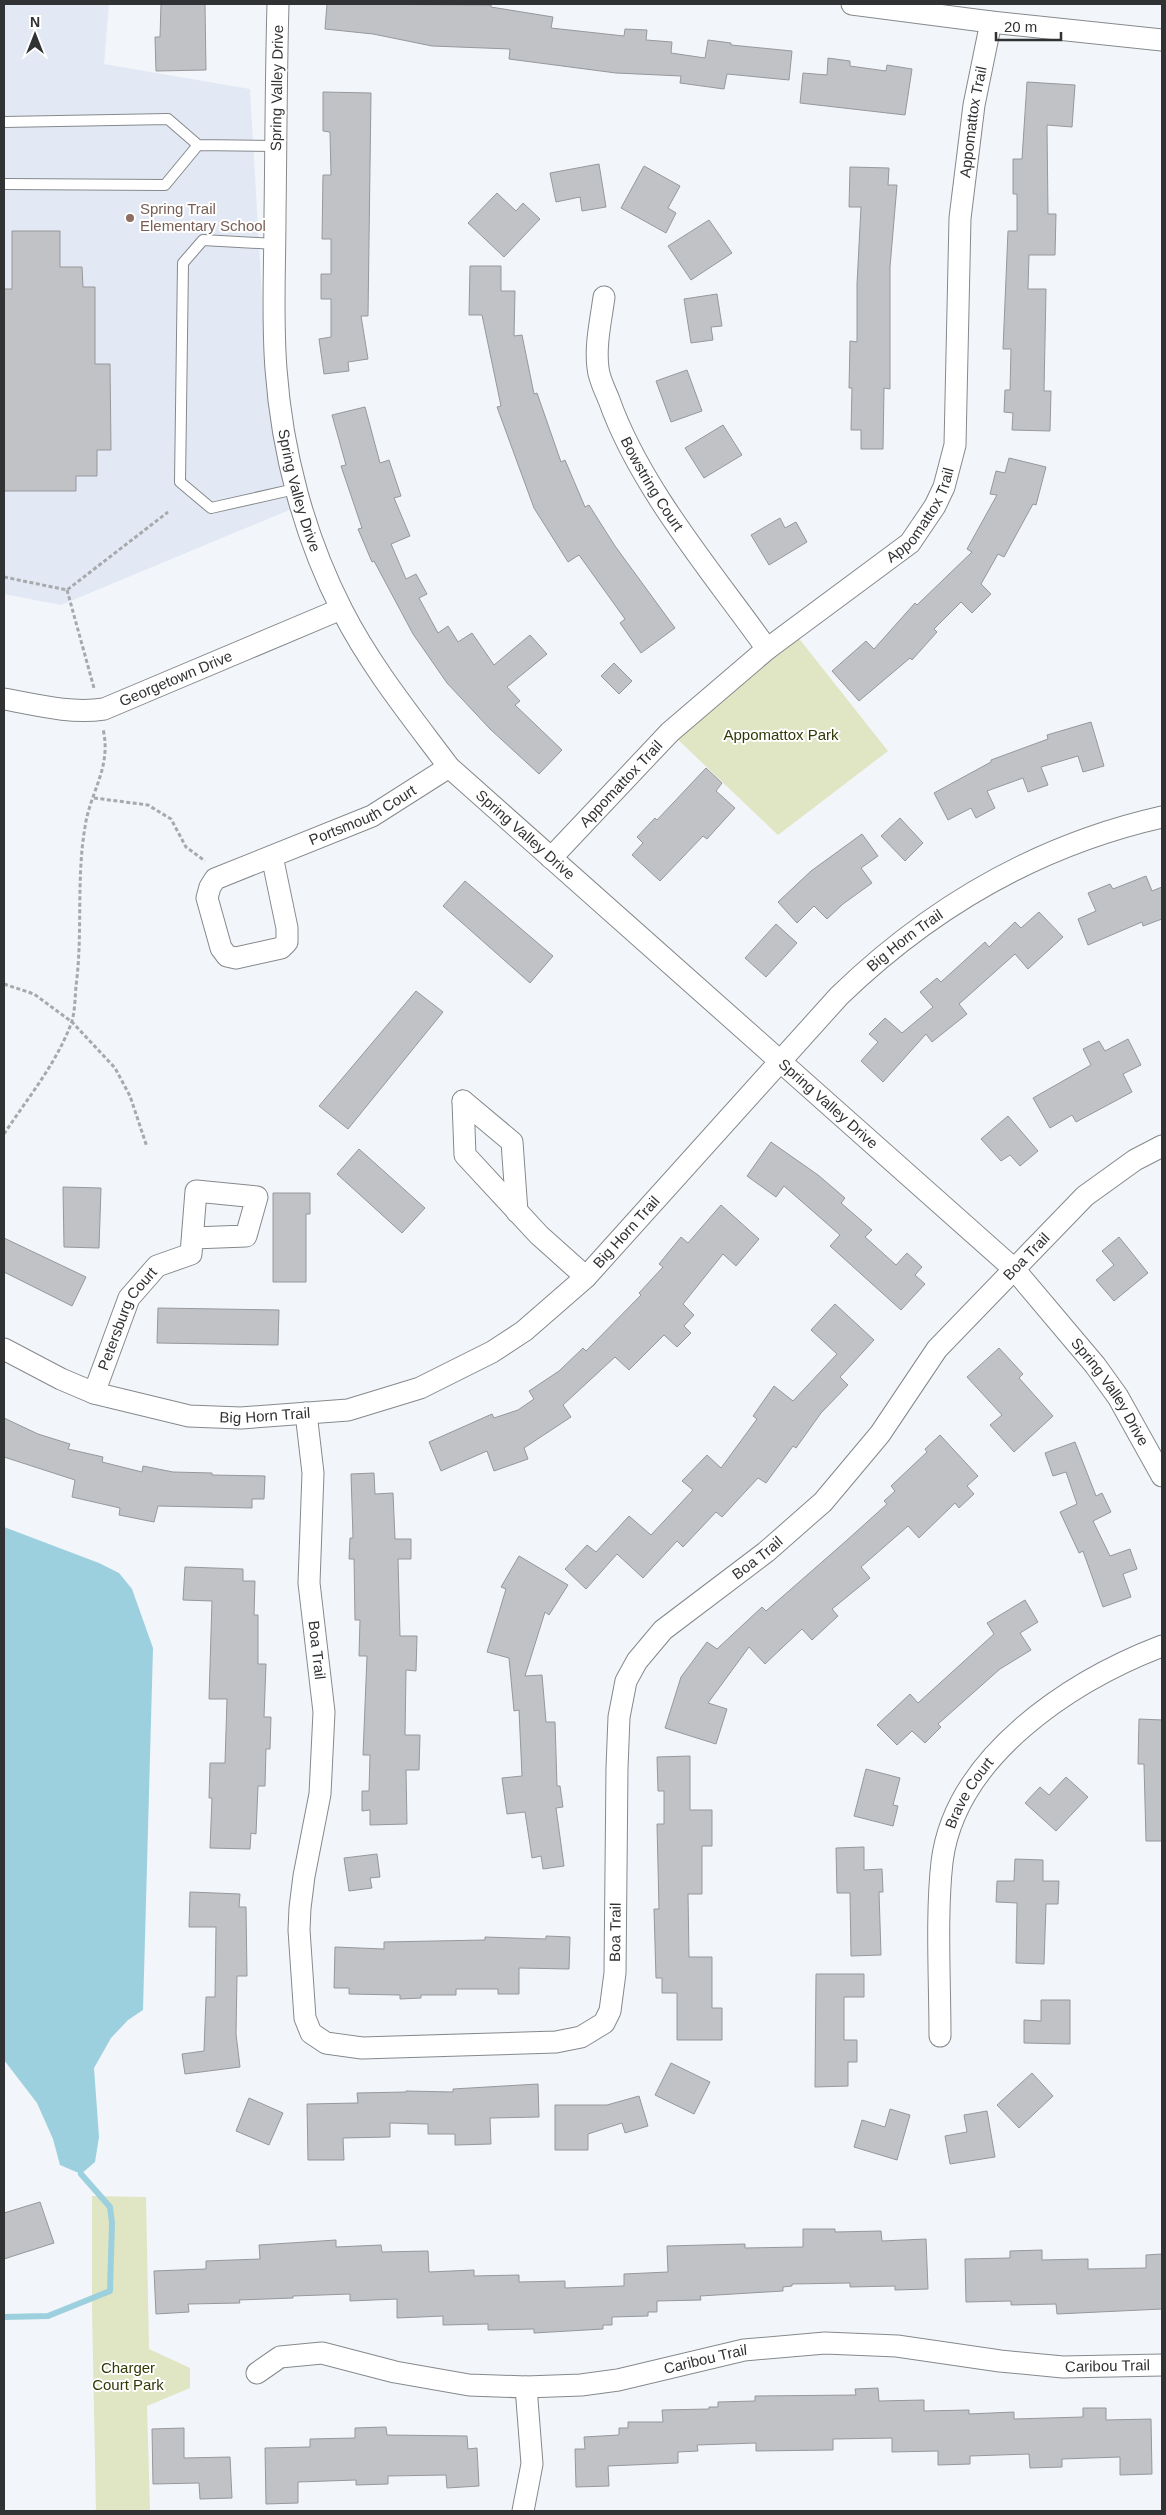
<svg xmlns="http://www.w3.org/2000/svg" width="1166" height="2515" font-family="Arial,sans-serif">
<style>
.built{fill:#e2e9f4}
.green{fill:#e0e5c3}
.water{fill:#9dd0de}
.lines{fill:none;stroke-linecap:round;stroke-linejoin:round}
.stream{stroke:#9dd0de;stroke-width:6}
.building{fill:#c0c2c6;stroke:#96989c}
.lane-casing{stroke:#86898c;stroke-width:12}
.street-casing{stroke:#86898c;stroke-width:23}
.path{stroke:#a7aaac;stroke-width:3;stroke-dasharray:4 2.5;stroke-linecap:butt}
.lane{stroke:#fff;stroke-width:10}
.street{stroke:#fff;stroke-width:21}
.education-dot{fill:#8d6e63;stroke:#fff;stroke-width:2}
.labels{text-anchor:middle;stroke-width:4;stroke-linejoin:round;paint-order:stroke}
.street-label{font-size:15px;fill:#313233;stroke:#fff}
.education-label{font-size:15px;fill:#785e54;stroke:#fff;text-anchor:start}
.park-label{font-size:15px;fill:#333805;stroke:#fff}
</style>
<rect width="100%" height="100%" fill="#f2f5f9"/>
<!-- built -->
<path class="built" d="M4,4h105l-5,60 146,25 15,258 12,112 17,49 -233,97 -57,-11z"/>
<!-- green -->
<path class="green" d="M793,631l95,120 -110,84 -108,-103z
M92,2196l54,1 3,152 41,19v20l-43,18 3,105h-54l-4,-205z"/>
<!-- water -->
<path class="water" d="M4,1527l95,36 20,10 13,16 21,59 -10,362 -15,10 -17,18 -17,30 5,69 -4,25 -14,12 -21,-9 -7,-26 -16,-36 -33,-43z"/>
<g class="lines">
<!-- stream -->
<path class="stream" d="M4,2317l44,-1 62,-25 2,-68 -2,-16 -29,-33"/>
</g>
<!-- building -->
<path class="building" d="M161,4h44l1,66 -50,1 -1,-34h5z
M327,4l164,1v2l62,10 -2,11 73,8 1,-7 22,1 -1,10 26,2 -1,11 34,5 3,-18 23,3v2l61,6 -3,29 -62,-6 -3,15 -44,-6 1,-7 -65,-3 -107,-14 1,-10 -78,-3 -59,-12 -48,-5z
M828,58l22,3v5l36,5 1,-6 25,4 -7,46 -105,-12 3,-30 24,2z
M1027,82l48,3 -3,42 -25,-2 1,89h8l-1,41h-26l-1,34h18l-2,102h7l-1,40 -38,-1 1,-17 -9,-1 1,-22h5l1,-41h-8l5,-118h9v-37h-4v-35h9z
M323,92l48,1 -3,223h-7l7,43 -20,3 1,9 -25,3 -5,-35 12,-2v-38h-10v-25h10v-35h-9l1,-64h8l-1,-43 -7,-1z
M599,164l7,43 -24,4 -2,-14 -24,5 -6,-29z
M644,166l36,20 -12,22 8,5 -10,20 -45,-25z
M850,167l39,1 -1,17h9l-7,82v122l-6,-1 -1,61h-22v-19h-10l1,-42h-3l1,-47 7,1v-58l4,-77h-12z
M497,193l19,18 7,-8 17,16 -36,38 -36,-34z
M709,220l23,33 -41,27 -23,-34z
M12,231h48v36h22l1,20h12v77h15l1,86h-14v26h-21v15h-72v-202h8z
M470,266h31v25h14l-1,45 8,-1 12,59 3,-1 24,69 4,-2 20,47 4,-2 26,41 60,82 -34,25 -21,-30 5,-4 -46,-64 -11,7 -34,-54 -37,-101 4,-1 -19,-91h-13z
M717,294l5,32 -11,1 2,13 -22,3 -7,-44z
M687,370l15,41 -31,11 -15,-41z
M365,407l15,56 9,-3 12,36 -7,2 16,38 -19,8 15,35 10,-5 11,20 -8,4 19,35 10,-7 10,16 14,-9 22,32 36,-30 17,19 -40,33 13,14 -5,4 47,45 -23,24 -49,-45 -43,-46 -34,-49 -39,-73 -2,1 -14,-33 4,-1 -21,-62 5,-1 -14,-50z
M723,425l19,30 -38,23 -19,-30z
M1009,458l37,9 -10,38 -3,-1 -29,53 -6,-3 -17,30 10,10 -19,19 -11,-11 -27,27 3,3 -25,28 -2,-2 -51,43 -27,-30 34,-30 8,8 41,-46 2,2 55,-53 -5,-3 30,-54 -7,-1 6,-23 9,2z
M780,518l5,10 11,-6 11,20 -38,23 -18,-30z
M614,663l18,18 -13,13 -18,-18z
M1091,722l13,44 -21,6 -5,-16 -37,11 7,18 -20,7 -5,-14 -36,13 8,17 -19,10 -5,-10 -23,12 -14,-27 57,-31v-2l57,-21 -1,-4z
M706,768l16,15 -6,8 19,17 -28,31 -4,-3 -43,45 -28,-26 11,-12 -6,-6 18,-19 2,2z
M900,818l23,25 -18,18 -24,-25z
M862,834l16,22 -17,12 11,15 -29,21 -16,15 -13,-13 -17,17 -19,-21 33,-31z
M1146,876l6,15 10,-4v32l-19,7 -1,-4 -54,23 -10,-26 18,-8 -8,-18 22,-9 3,5z
M465,881l88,75 -23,27 -87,-77z
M1039,912l24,25 -35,32 -13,-15 -56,50 8,10 -35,28 -6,-8 -43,48 -22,-21 17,-19 -9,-8 16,-16 17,15 31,-26 -13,-15 17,-14 4,4 44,-40 4,5 26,-25 6,6z
M776,924l21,19 -31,34 -21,-19z
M416,991l27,21 -95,117 -29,-23z
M1128,1039l13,26 -18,9 9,18 -56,30 -4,-7 -22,13 -17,-30 58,-33 -8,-16 16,-8 6,10z
M1008,1116l30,35 -18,15 -10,-11 -9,6 -20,-22z
M771,1142l47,33 27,23 -4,5 31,27 -7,7 31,28 11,-12 15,14 -7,8 10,9 -24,26 -71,-64 10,-11 -56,-49 -8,11 -29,-21z
M359,1149l66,59 -23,25 -65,-59z
M63,1187l38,1 -2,60 -35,-1z
M273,1193h37v21h-4v68h-33z
M721,1205l38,34 -23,27 -13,-12 -40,50 11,11 -10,11 7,7 -14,14 -13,-12 -35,35 -14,-13 -52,48 8,12 -47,31 4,11 -34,12 -7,-20 -46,20 -12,-29 63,-28 2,4 24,-8 16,-11 -5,-8 30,-20 24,-23 3,3 55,-56 -2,-2 24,-26 -4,-3 22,-27 7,6z
M1119,1237l29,36 -34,28 -18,-21 18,-15 -12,-14z
M4,1238l82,39 -14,29 -68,-34z
M835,1304l39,36 -34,37 8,8 -27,28 -25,35 -3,-2 -27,37 -8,-5 -36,39 -6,-5 -33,35 -6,-6 -34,37 -26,-24 -31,35 -21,-20 22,-24 9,7 33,-36 22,19 42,-45 -11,-9 25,-26 14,13 36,-49 -4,-3 21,-30 19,15 44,-47 -26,-24z
M158,1308l121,2 -1,35 -121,-2z
M999,1348l24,26 -4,4 34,38 -39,36 -24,-27 12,-10 -35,-38z
M4,1418l34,16 32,10 -2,5 35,8 -1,5 40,10 1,-6 30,6 39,1v2l53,1 -1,23h-12v9l-94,-2 -4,16 -35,-7 1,-7 -48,-11 3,-17 -71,-23z
M940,1435l38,41 -11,10 7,8 -15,14 -4,-5 -36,35 -11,-12 -47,41 9,11 -38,31 6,7 -26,24 -10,-11 -37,35 -16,-17 -41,56 19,6 -11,35 -51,-16 16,-51 26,-35 10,7 45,-42 4,4 80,-70 41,-37 -3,-3 11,-10 -4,-5 36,-34 -2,-3z
M1075,1442l21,54 6,-3 9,19 -18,9 17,35 20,-7 7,20 -14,5 8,23 -28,10 -20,-56 -4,2 -19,-41 17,-8 -11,-32 -13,4 -8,-23z
M374,1473l1,21 18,-1 2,46h16v20h-13l2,77h17l-1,35 -10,-1 -1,65h15l-1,35h-13l1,54 -37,1v-15l-8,1v-20h7l1,-36h-7l4,-99h-8l1,-36h-5l-1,-61h-5l1,-21h3l-2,-64z
M519,1556l49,29 -19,30 -4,-3 -20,64 17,-1 4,47h9l2,64h3l3,21 -7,1 8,58 -21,3 -2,-13 -9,2 -7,-46 -18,2 -5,-36 20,-2 -3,-66 -5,1 -5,-53 -22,-6 19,-63 -5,-2z
M185,1567l58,2v12h12l-1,34h4v49h8l-2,53h7l-1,32h-4l-1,37h-7l-2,48 -5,-1 -1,16 -40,-1 2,-50h-3l1,-35h15l2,-64h-18l3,-98 -29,-1z
M1025,1600l13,22 -18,11 11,17 -31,19 -62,55 3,3 -16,16 -13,-12 -15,14 -20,-20 33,-31 8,9 76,-69 -7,-11z
M1139,1719l23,1v121h-16l-2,-77h-6z
M690,1756v54h22v36h-10v48h-14l1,63h23v51h10v32h-45v-47h-15v-15h-6l-2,-69h5l-2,-85h7v-33h-6l-1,-34z
M866,1769l34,9 -7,27 5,1 -5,20 -39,-10z
M1066,1777l22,20 -32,34 -31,-28 15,-16 9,8z
M864,1847v23l18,-1 1,23h-4l2,63 -30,1 -1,-63h-13l-1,-45z
M377,1854l3,23 -10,1 2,10 -23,3 -5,-33z
M1015,1859l28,1v21h16l-1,23h-12l-2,60 -28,-1 1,-60 -21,-1 1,-21h17z
M190,1892l50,2 -1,13h7l1,69h-10l-1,58 4,33 -55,7 -3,-20 22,-3 2,-54h9l1,-70h-27z
M546,1936l24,1 -1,32 -50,-1v26h-21v-5h-42v6h-35v3l-21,1v-4l-51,-1v-6h-15l1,-41 49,2v-7l101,-2v-3l61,2z
M816,1974h48v23h-20v43h13v22h-9v24l-33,1z
M1041,2000h29v44l-46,-1v-23l17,1z
M671,2063l39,19 -16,32 -39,-19z
M1032,2073l21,23 -34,32 -22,-23z
M538,2084l1,33 -49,1 1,26 -36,1v-11h-27v-10l-38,-1v14l-47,1 1,22h-36l-1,-56 51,-1 -1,-10 49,-1v-1l47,1v-3z
M639,2096l9,30 -23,7 -3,-10 -34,11v16h-33v-45h52z
M249,2098l34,15 -14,32 -33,-14z
M890,2109l20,6 -13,45 -43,-13 8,-27 23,7z
M987,2111l8,46 -45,7 -5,-28 22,-4 -3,-17z
M40,2202l14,41 -50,16v-46z
M803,2229h32v3l46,-1 1,10 44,-2 2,50 -33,1v-4l-45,1v-4l-58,1v2l-9,1v4l-83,5 1,4 -44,1v11h-9v4l-36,1v8h-9v4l-69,4v-4l-46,1v-6l-45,1v-9l-46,2v-19l-47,2v-7l-57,2v2l-54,2 1,3 -52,1 1,8 -33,2 -2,-43 52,-2v-8l54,-2 -1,-14 77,-5v7l45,-2 1,7 46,-1 1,21 45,-2v6l45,-1v7l46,-1v7l59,-2v-12l44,-2 -1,-26 78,-2v4l58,-1z
M1042,2250v10l46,-1v10l58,-1v-13l16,-1v55l-105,5 -1,-10 -45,1v-4l-45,1 -1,-43 45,-1v-7z
M878,2388l1,13 45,-1v11l45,-1v4l45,-2v7l69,-2v-9h23v12l45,-1 1,55 -32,1v-18l-58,2v8l-32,1 -1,-14 -59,2v8l-32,1v-14l-46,1v-14l-59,1v11l-77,1v-8l-59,2 1,6 -20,1v11l-70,3 1,20 -33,1 -1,-38h10l-1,-12 35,-2v-7h9v-6h35l-1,-12 47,-1v-2h9v-5l37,-1v-5l101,-1 -1,-6z
M386,2427l1,8 80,1 1,13 9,-1 2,38 -32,2 -1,-13 -58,1v8l-32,1v-5l-58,2v21l-32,1 -1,-56 45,-1v-8l45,-1v-10z
M184,2428v30l46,-1 2,41 -32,1 -1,-16 -46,1 -1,-55z"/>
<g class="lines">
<defs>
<path id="lane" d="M4,122l164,-3 30,26 78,1
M4,184l161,1 33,-40
M275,244l-72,-4 -20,23 -3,219 31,26 84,-19"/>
<g id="street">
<path id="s1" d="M278,4c-2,70 -2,140 -3,211 0,51 -3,103 1,154 6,83 28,167 66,241 29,57 69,106 107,157l565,502 81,96 23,32 44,79"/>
<path d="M852,4l139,18 171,18"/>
<path id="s2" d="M604,297c-3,23 -9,48 -6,71 1,11 7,22 11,32 31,88 104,173 158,249"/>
<path id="s3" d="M4,699c33,6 66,15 100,10l237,-100"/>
<path id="s4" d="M272,856l15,72v14l-6,6 -45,10 -9,-2 -6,-8 -14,-50 3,-11 5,-8 157,-63 77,-49"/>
<path id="s5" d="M551,858l119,-126 97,-83 143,-106 25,-37 9,-19 11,-42 5,-227 14,-113 17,-83"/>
<path d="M463,1101l2,54 74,80 47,42"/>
<path d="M463,1101l49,41 5,70"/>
<path id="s6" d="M4,1349l57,30 33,14 95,23 52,2 107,-8 72,-22 72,-36 32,-21 62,-54 253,-281c91,-88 199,-151 323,-179"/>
<path id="s7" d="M94,1393l35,-95 28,-32 34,-12 5,-63 61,6 -11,39 -53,2"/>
<path id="s8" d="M306,1413l7,60 -4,110 15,129 -4,82 -16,82 -4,32 -1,22 6,88 6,15 15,10 36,5 194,-6 25,-5 23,-14 6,-12 5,-38 2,-205 2,-51 7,-36 11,-20 26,-31 103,-78 57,-50 57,-68 57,-85 148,-153 50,-36 27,-14"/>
<path id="s9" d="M940,2036c0,-55 -4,-120 2,-174 13,-106 129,-181 220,-216"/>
<path id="s10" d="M257,2373l23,-16 42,-4 73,19 74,13 57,2 55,-2 37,-5 126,-30 81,-7 72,3 103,15 63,6 99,-2"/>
<path d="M523,2511l9,-47 -6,-77"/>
</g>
</defs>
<!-- lane casing -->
<use href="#lane" class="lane-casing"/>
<!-- street casing -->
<use href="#street" class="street-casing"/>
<!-- path -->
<path class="path" d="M4,577l63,13 101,-78
M67,590l27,98
M94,798l54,7 23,14 15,28 19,14
M4,984l30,10 38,28 43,46 15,28 17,51
M4,1134c23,-35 52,-70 67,-110 4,-11 4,-26 5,-38 7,-52 0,-106 9,-159 5,-35 27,-60 18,-98"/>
<!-- lane -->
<use href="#lane" class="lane"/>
<!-- street -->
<use href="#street" class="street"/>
</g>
<!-- markers -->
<circle class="education-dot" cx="130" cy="218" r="5"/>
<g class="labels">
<!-- street labels -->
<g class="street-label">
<text transform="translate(277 88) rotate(-89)" y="5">Spring Valley Drive</text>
<text dy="5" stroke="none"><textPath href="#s5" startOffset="912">Appomattox Trail</textPath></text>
<text dy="5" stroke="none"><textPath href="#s2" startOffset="200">Bowstring Court</textPath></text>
<text dy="5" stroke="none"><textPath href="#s1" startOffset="489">Spring Valley Drive</textPath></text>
<text dy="5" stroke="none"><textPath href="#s5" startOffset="508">Appomattox Trail</textPath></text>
<text dy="5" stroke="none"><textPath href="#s3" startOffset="179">Georgetown Drive</textPath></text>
<text dy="5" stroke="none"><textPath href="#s5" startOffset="102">Appomattox Trail</textPath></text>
<text dy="5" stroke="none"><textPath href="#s4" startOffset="395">Portsmouth Court</textPath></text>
<text dy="5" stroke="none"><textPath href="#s1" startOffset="909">Spring Valley Drive</textPath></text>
<text dy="5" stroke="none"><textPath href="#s6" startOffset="1098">Big Horn Trail</textPath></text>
<text dy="5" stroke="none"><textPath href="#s1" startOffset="1314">Spring Valley Drive</textPath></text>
<text dy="5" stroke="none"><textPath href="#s6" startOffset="694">Big Horn Trail</textPath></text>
<text dy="5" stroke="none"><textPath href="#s8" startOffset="1858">Boa Trail</textPath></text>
<text dy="5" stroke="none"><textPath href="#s7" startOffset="82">Petersburg Court</textPath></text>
<text dy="5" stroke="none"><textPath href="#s1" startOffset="1719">Spring Valley Drive</textPath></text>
<text dy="5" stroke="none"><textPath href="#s6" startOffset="274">Big Horn Trail</textPath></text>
<text dy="5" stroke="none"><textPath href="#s8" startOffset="1452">Boa Trail</textPath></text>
<text dy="5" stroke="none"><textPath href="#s8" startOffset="238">Boa Trail</textPath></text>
<text dy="5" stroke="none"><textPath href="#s9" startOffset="249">Brave Court</textPath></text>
<text dy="5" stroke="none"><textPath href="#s8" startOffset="1018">Boa Trail</textPath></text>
<text dy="5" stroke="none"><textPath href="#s10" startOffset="460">Caribou Trail</textPath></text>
<text dy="5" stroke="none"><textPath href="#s10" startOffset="865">Caribou Trail</textPath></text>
</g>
<!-- education labels -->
<g class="education-label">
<text x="140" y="214">Spring Trail<tspan x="140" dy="17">Elementary School</tspan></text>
</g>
<!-- park labels -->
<g class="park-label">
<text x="781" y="740">Appomattox Park</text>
<text x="128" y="2373">Charger<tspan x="128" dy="17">Court Park</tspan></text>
</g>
</g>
<!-- border -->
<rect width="1166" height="2515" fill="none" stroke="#313233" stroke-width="10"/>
<!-- north arrow -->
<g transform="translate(35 35)" stroke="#ffffff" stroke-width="4" paint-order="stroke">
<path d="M0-4L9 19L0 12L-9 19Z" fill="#313233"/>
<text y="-8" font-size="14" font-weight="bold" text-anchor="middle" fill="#313233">N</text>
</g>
<!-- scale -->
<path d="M996 32v8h65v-8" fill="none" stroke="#313233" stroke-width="2.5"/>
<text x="1004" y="32" font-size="15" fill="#313233" stroke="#ffffff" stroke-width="4" paint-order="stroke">20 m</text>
</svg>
